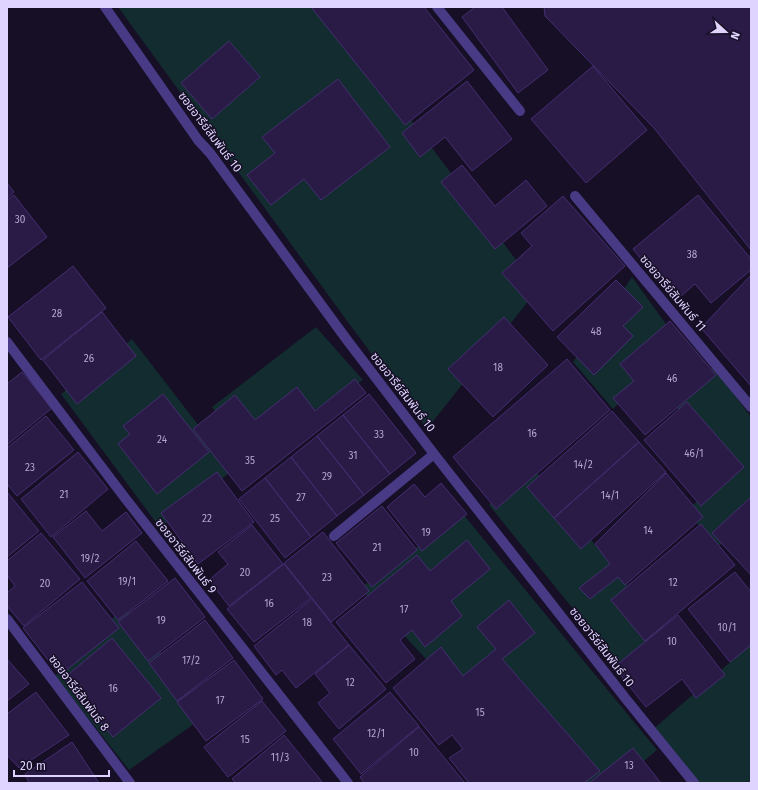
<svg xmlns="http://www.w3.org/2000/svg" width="758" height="790" font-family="'Fira Sans','Noto Sans Thai',sans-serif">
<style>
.green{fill:#122c2f}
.building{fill:#2a1b46;stroke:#452d72}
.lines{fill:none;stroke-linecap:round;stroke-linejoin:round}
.street{stroke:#483a84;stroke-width:10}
.labels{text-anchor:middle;stroke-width:3;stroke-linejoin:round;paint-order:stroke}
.number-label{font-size:10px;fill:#b2a5d1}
.street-label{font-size:12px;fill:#dfd3ff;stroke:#160f25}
</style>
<rect width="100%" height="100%" fill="#160f25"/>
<!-- green -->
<path class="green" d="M118,7h208l212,282 -111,140 -85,-115z
M632,277l47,65 -66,67 -40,-47z
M316,327l47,53 -118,73 -33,-46z
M132,339l101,131 -73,58 -99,-134z
M714,367l37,50v110l-35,20 -29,-36 41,-40 -56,-69z
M530,464l137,170 -43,38 -135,-167z
M463,514l194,236 -39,33h-77l-181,-195z
M125,606l83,108 -79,56 -74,-94z
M751,644v139h-56l-44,-52z"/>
<!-- building -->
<path class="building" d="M311,7h113l50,63 -69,55z
M475,7h27l46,63 -30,23 -56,-76z
M544,7h207v243l-97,-122 -109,-112z
M229,41l31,36 -48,42 -31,-36z
M593,66l54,64 -61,53 -55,-64z
M338,79l52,68 -69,53 -17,-21 -33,26 -24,-30 28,-22 -13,-16z
M467,81l45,58 -40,32 -27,-34 -25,20 -18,-24z
M462,165l33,41 31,-26 21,26 -52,43 -54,-67z
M7,183l7,9 -7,6z
M14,195l33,42 -40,31v-68z
M698,195l53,64v11l-40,33 -16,-19 -20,17 -42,-52z
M563,196l62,70 -72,65 -51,-58 30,-27 -11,-13z
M73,266l33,42 -65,52 -33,-43z
M751,275v111l-50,-58z
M616,280l27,27 -20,19 10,10 -39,39 -37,-38z
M102,312l34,44 -59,48 -34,-44z
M504,317l44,48 -55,52 -45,-48z
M670,321l46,54 -71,60 -32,-37 21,-17 -14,-17z
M567,359l43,51 -114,99 -43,-52z
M22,372l30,36 -45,37v-61z
M355,379l11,14 -124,98 -49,-62 42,-34 20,25 42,-33 18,24z
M163,394l46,58 -52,42 -39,-50 12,-10 -7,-8z
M369,394l47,59 -26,21 -47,-59z
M687,402l57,65 -43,39 -57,-66z
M612,411l27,31 -85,76 -27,-31z
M343,415l47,59 -26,21 -47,-59z
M46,416l28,34 -57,46 -10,-12v-36z
M317,436l47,59 -27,21 -46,-59z
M639,442l27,30 -85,77 -27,-31z
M78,452l30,37 -57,48 -30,-38z
M291,457l46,59 -26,21 -46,-59z
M217,472l37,50 -56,42 -37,-51z
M666,473l37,44 -78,68 -7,-8 -28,22 -11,-11 31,-24 -15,-20z
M265,478l46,59 -26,21 -46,-59z
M441,483l26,31 -45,37 -35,-44 27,-23 11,13z
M7,492l32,39 -32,26z
M751,497v78l-39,-42z
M382,506l35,44 -45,37 -36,-44z
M86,511l16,20 24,-19 16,21 -57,45 -32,-41z
M701,524l34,41 -90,76 -34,-41z
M252,525l31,39 -54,42 -20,-26 19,-16 -10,-12z
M323,532l46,59 -38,31 -47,-59z
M41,533l39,46 -56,47 -17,-20v-13l8,-7 -8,-11v-14z
M467,540l23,29 -39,32 11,15 -37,31 -13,-17 -12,10 15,19 -29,24 -50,-61 81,-67 13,16z
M136,541l32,40 -50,39 -31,-39z
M284,564l27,34 -57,44 -27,-33z
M735,572l16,20v53l-21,17 -42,-53z
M175,578l30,39 -57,44 -30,-39z
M82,582l37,46 -59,47 -37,-47z
M312,599l37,46 -53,43 -14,-18 -6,5 -22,-29z
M509,600l26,33 -33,26 98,112 -16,12h-115l-20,-25 14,-9 -11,-14 -13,10 -46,-57 48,-41 22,29 33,-27 -19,-22z
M678,615l47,60 -29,23 -14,-19 -36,28 -32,-40z
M205,620l28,38 -56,43 -28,-38z
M112,638l49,60 -48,39 -49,-59z
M349,645l37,44 -47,40 -21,-26 12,-10 -15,-19z
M7,659l22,25 -22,17z
M234,660l29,39 -57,42 -29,-39z
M36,692l33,43 -50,33 -12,-13v-41z
M390,692l29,34 -58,48 -28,-35z
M262,701l24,30 -58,46 -24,-30z
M419,727l46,56h-101l-4,-6z
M284,735l39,48h-87l-4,-4z
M72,742l27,41h-70l-4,-9z
M633,748l28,35h-72z"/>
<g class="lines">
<!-- street -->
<path class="street" d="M105,7l93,133 12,13 137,187 87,114 192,245 68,84
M437,7l83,104
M575,196l176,211
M7,342l118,156 223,285
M334,536l100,-82
M7,619l123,164"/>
</g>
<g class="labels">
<!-- number labels -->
<g class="number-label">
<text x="20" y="223">30</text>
<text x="692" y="258">38</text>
<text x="57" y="317">28</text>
<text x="596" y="335">48</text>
<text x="89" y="362">26</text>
<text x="498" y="371">18</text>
<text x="672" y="382">46</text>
<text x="532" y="437">16</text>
<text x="379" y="438">33</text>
<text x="162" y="443">24</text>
<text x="694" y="457">46/1</text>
<text x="353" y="459">31</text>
<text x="250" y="464">35</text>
<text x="583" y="468">14/2</text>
<text x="30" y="471">23</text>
<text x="327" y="480">29</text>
<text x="64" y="498">21</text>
<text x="610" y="499">14/1</text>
<text x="301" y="501">27</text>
<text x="207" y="522">22</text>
<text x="275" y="522">25</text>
<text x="648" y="534">14</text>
<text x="426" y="536">19</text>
<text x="377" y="551">21</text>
<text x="90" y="562">19/2</text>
<text x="245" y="576">20</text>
<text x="327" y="581">23</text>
<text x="127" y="585">19/1</text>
<text x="673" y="586">12</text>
<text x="45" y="587">20</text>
<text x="269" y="607">16</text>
<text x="404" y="613">17</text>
<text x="161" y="624">19</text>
<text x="307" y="626">18</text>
<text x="727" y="631">10/1</text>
<text x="672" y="645">10</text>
<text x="191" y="664">17/2</text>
<text x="350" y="686">12</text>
<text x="113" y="692">16</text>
<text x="220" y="704">17</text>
<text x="480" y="716">15</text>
<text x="376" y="737">12/1</text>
<text x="245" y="743">15</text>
<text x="414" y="756">10</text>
<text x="280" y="761">11/3</text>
<text x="629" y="769">13</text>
</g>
<!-- street labels -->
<g class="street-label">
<text transform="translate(210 132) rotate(53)" y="4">ซอยอารีย์สัมพันธ์ 10</text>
<text transform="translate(673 293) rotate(50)" y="4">ซอยอารีย์สัมพันธ์ 11</text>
<text transform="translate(403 392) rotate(52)" y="4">ซอยอารีย์สัมพันธ์ 10</text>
<text transform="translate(186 556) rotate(52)" y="4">ซอยอารีย์สัมพันธ์ 9</text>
<text transform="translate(602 647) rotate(52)" y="4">ซอยอารีย์สัมพันธ์ 10</text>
<text transform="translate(79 693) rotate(53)" y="4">ซอยอารีย์สัมพันธ์ 8</text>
</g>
</g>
<!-- border -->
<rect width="758" height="790" fill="none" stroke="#dfd3ff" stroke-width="16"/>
<!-- north arrow -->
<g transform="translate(726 32) rotate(111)" stroke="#160f25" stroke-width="3" paint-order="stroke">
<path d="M0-3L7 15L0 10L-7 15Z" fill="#dfd3ff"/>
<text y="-6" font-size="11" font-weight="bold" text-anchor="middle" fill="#dfd3ff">N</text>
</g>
<!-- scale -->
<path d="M14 770v6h95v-6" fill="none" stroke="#dfd3ff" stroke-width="2"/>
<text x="20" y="770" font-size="12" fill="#dfd3ff" stroke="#160f25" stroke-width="3" paint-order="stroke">20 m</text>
</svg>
